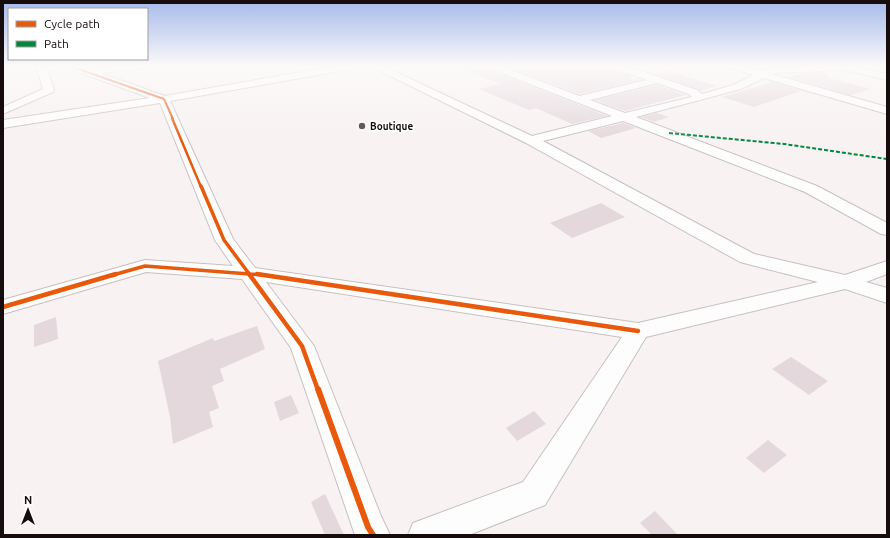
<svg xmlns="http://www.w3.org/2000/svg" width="890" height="538" font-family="Ubuntu,sans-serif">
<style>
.building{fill:#e4d8dc}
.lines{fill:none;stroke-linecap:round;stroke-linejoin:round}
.street-casing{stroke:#c8c0bf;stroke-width:2}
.secondary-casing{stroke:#c8c0bf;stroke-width:2}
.street{fill:#fefdfd;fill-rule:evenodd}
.secondary{fill:#f7f4f2;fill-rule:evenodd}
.quiet{stroke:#00873e;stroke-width:2;stroke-dasharray:4 2;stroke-linecap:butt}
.cycleway-far4-casing{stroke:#fff;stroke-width:3.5}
.cycleway-far3-casing{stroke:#fff;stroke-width:4}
.cycleway-far2-casing{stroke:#fff;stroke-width:5.5}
.cycleway-far1-casing{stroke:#fff;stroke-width:7}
.cycleway-casing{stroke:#fff;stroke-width:8}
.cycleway-far4{stroke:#e8590c;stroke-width:2}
.cycleway-far3{stroke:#e8590c;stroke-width:2.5}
.cycleway-far2{stroke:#e8590c;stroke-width:3.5}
.cycleway-far1{stroke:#e8590c;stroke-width:4.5}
.cycleway{stroke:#e8590c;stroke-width:6}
.poi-dot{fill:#645c5c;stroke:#fff;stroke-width:1.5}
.labels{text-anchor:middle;stroke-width:3;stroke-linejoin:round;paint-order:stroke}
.far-poi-label{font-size:10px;font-weight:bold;fill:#150c0b;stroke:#fff;text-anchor:start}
</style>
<rect width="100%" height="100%" fill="#f8f2f2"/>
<!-- building -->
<path class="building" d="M457,66h29l2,3 119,47 -35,8 -36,-16 -7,2 -50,-21 22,-5 -44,-17z
M506,66h104l2,3 19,7v4l7,-1 4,1 -63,14z
M668,71l49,15 -17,5 -45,-17z
M826,72l2,6 43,11 -21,6 -60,-18 14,-4z
M773,82l60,18 -32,-9 -47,16 -32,-10z
M657,85l29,10 -61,16 -30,-11z
M657,113l12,4 -15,5 -13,-5z
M623,123l13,5 -35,10 -13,-7z
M601,203l24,14 -53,21 -22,-15z
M56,317l2,22 -24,8v-22z
M257,326l8,23 -45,20 4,12 -12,5 7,22 -10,4 4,15 -40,17 -3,-27 -12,-56 55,-23 1,3z
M791,357l37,24 -19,14 -37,-26z
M291,395l8,18 -19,8 -6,-19z
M534,411l12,13 -29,17 -11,-13z
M768,440l19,15 -23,18 -18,-15z
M325,494l19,41h-19l-14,-33z
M655,511l23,24h-26l-12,-12z"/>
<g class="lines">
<defs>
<path id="street" d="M36,66h10l8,24 -1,2 -50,22v-7l40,-18z
M65,66h14l12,4c11,-7 42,-4 57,-4l-5,3 -43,4 65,23 170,-30h22l-5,3 -182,32 63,138 22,29 383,55 180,-41 -78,-20 -214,-119 -156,-77h13l149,70 80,-20 -123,-48 -2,-2h14l78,30 68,-16 -34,-12 -2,-2h15l71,24 5,4 31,-9 21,-10 -24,-7 -2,-2h16l18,5 11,-4 73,-1 -1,3 -3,1 -67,3 -3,1 115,33v7l-123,-36 -23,11 -105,28 181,69 70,37v12l-6,-1 -76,-42 -182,-71 -80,20 211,113 91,21 42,-14v13l-21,8 21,6v15l-42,-14 -199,48 -101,168 -76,30h-61l5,-12 110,-41 99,-145 -356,-55 48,64 67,170 9,19h-35l-64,-187 -49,-69 -96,-7 -143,42v-14l142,-40 88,6 -18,-26 -55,-137 -157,25v-8l147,-22 -83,-30zM657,83l32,11 3,3 -67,16 -35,-13z"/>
<path id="secondary" d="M834,66h19l34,8v6l-52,-12z"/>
</defs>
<!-- street casing -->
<use href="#street" class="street-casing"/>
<!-- secondary casing -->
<use href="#secondary" class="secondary-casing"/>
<!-- street -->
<use href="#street" class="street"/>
<!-- secondary -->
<use href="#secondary" class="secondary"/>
<!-- quiet -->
<path class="quiet" d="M669,133l115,11 103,15"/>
<defs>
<path id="cycleway-far4" d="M70,66l94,33 9,20"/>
<path id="cycleway-far3" d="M172,118l29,69"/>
<path id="cycleway-far2" d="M201,186l23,54 26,35
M113,275l32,-9 119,9"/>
<path id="cycleway-far1" d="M249,274l53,72 16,44
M257,274l381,57
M3,307l113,-33"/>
<path id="cycleway" d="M318,389l50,138 5,8"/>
</defs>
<!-- cycleway-far4 casing -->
<use href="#cycleway-far4" class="cycleway-far4-casing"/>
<!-- cycleway-far3 casing -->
<use href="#cycleway-far3" class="cycleway-far3-casing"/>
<!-- cycleway-far2 casing -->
<use href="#cycleway-far2" class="cycleway-far2-casing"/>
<!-- cycleway-far1 casing -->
<use href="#cycleway-far1" class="cycleway-far1-casing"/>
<!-- cycleway casing -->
<use href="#cycleway" class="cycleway-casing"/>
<!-- cycleway-far4 -->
<use href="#cycleway-far4" class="cycleway-far4"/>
<!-- cycleway-far3 -->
<use href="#cycleway-far3" class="cycleway-far3"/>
<!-- cycleway-far2 -->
<use href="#cycleway-far2" class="cycleway-far2"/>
<!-- cycleway-far1 -->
<use href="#cycleway-far1" class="cycleway-far1"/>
<!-- cycleway -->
<use href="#cycleway" class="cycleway"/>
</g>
<!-- sky -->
<linearGradient id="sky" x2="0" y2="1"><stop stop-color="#a6baeb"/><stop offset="0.47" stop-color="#fcf9f9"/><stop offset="1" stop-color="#fcf9f9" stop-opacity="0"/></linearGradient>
<rect width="890" height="141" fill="url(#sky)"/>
<!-- markers -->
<circle class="poi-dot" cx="362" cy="126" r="4"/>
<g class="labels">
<!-- far-poi labels -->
<g class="far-poi-label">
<text x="370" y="130">Boutique</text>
</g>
</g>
<!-- border -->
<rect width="890" height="538" fill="none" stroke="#150c0b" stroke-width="8"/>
<!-- legend -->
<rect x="8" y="8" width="140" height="52" fill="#ffffff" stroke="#a19e9d"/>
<rect x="16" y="21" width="20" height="6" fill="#e8590c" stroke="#a19e9d"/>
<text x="44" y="28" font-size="12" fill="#150c0b">Cycle path</text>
<rect x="16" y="41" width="20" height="6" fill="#00873e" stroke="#a19e9d"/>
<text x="44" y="48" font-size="12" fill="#150c0b">Path</text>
<!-- north arrow -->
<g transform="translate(28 510)" stroke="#ffffff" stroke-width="3" paint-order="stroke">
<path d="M0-3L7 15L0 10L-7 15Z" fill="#150c0b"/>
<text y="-6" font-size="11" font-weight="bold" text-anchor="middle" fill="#150c0b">N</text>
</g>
</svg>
